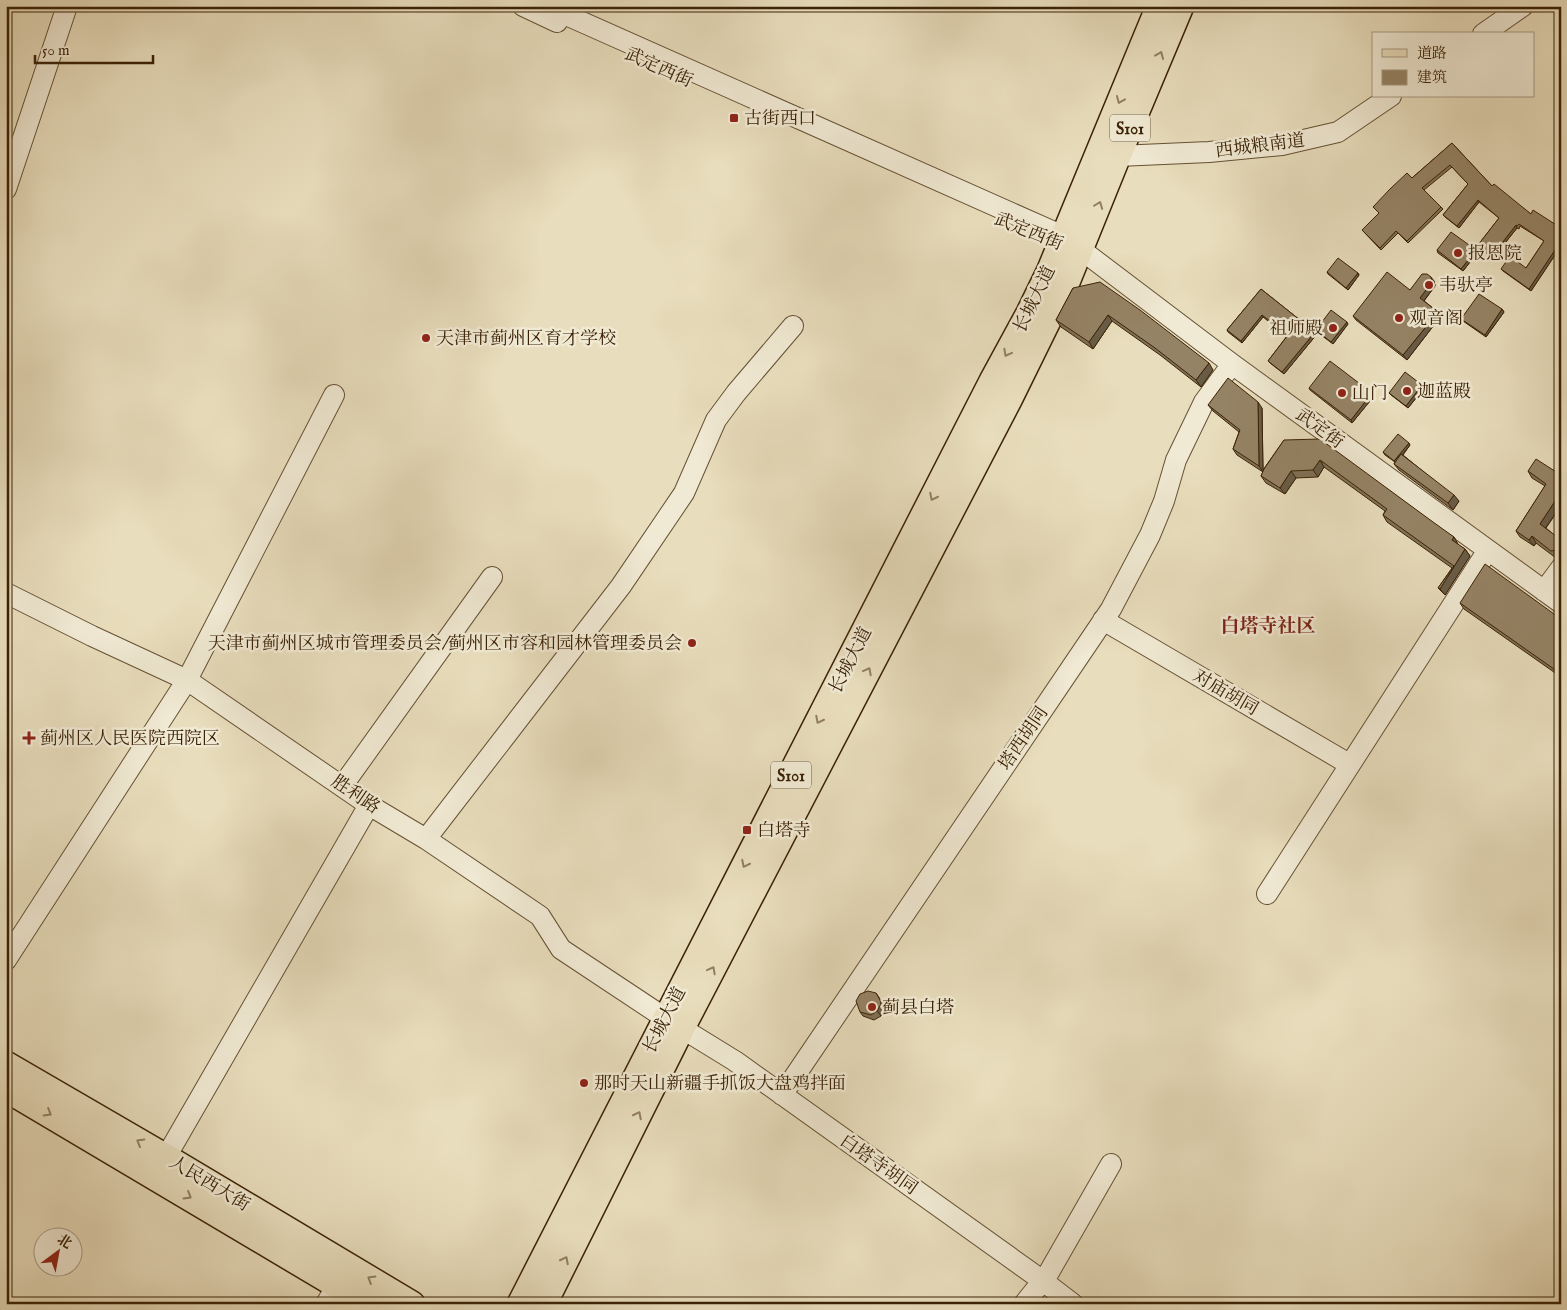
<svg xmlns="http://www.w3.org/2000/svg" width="1567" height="1310" font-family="'IM FELL English','Noto Serif SC',serif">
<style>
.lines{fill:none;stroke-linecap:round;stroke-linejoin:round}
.minor-casing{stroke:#665134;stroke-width:22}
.major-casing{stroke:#3b2206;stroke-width:28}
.minor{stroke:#f0e9d3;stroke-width:20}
.major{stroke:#e8ddbc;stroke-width:25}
.wall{fill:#807157;stroke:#3b2206}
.shaded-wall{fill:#685c47;stroke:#3b2206}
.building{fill:#958365;stroke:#3b2206}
.oneway{stroke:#928061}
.poi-dot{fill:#8f2418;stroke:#f0e9d3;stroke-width:2}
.labels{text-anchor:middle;stroke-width:5;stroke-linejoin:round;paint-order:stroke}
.shield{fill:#f0e9d3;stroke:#715e44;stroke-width:1}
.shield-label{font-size:16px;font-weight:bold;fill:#3b2206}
.street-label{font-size:18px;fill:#3b2206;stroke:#f0e9d3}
.poi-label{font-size:18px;fill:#3b2206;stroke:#f0e9d3;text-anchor:start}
.neighbourhood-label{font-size:19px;font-weight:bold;fill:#7a1f14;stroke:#f0e9d3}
</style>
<rect width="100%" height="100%" fill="#e8ddbc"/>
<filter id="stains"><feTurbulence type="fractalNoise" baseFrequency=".004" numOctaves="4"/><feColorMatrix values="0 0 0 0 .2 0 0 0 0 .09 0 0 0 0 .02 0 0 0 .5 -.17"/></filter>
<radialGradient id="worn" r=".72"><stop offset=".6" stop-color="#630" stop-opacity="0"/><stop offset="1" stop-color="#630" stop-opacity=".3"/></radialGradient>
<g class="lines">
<defs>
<path id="minor" d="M523,6l34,16
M546,6l517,230 169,128 329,239
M1483,34l40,-28
M1118,156l91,-4 73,-7 56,-13 53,-36
M6,189l61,-183
M1544,591l17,-23
M6,593l86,43 95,44 182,125 57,34 114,77 21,33 104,69 70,43 308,220 30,23
M1103,620l246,144
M343,785l149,-208
M426,839l195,-253 63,-93 32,-73 20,-27 57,-67
M1267,894l221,-344
M6,960l181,-280 147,-285
M782,1095l329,-486 39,-74 14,-34 12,-41 28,-58 28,-38
M166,1157l203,-352
M326,1304l11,-19
M1024,1304l24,-30 63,-110"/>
<path id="major" d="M6,1064l160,93 246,147
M6,1089l362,215
M520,1304l472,-923 37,-68 20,-41 110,-266
M544,1304l138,-276 327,-628 58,-118 51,-126 63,-150"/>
</defs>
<!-- minor casing -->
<use href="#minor" class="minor-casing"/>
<!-- major casing -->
<use href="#major" class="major-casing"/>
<!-- minor -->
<use href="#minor" class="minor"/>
<!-- major -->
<use href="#major" class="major"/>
</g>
<!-- wall -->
<path class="wall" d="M1452,143l40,43 39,28 30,14v18l-30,45 -28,-20 -2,-2 25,-1 18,-27 -24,-15 -1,3 -2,-1 -24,30 -13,-10 -2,-3 21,-27 -20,-16 -20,26 -14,-11 -2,-2 25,-31 -16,-17 -28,23 19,19 -35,34 -10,-10 -17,17 -19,-20 17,-17 -6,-6 39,-29z
M1437,250h39l1,3 -14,18 -25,-18z
M1327,272l31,1 1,2 -11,15 -20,-16z
M1434,281l1,5 -11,15 14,11 3,4 -34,44 -51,-40 -3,-4 57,-26z
M1073,288l140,82 -12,17 -41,-32 -48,-34 -19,28 -32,-22 -5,-7z
M1261,289l54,43 2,2 -33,40 -14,-11 -2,-2 19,-25 -24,-19 -21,26 -14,-11 -1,-2z
M1502,309l2,3 -18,25 -23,-16 -2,-2z
M1348,324l-15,20 -16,-12 -1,-2z
M1422,385l2,3 -16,20 -17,-13 -2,-2z
M1309,388l63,5 2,3 -22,27 -42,-33z
M1208,405l54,3 1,62 21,-30 170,97 4,8 7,4 5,7 -25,39 -7,-7 14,-20 -65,-46 -4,-7 2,-4 -61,-44 -6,10 -22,1 -11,16 -19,-11 -5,-7 2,-4 -26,-17 -4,-6 6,-17 -26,-21z
M1410,445l-7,10 56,46 -6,9 -54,-40 -5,-6 1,-2 -10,-7 -2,-3z
M1528,471l33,4v31l-15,22 15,13v15l-5,2 -20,-15 -2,3 -14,-9 -4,-6 29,-45 -13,-8z
M1460,603l101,16v58l-97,-68z
M876,993l8,12v4l-3,7 -7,4 -11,-4 -3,-4z"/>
<!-- shaded-wall -->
<path class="shaded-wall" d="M1478,200l1,2 -20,26 -2,-2z
M1516,225l1,3 -24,30 -1,-2z
M1561,241v5l-30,45 -2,-2z
M1476,250l1,3 -14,18 -2,-2z
M1358,273l1,2 -11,15 -2,-2z
M1431,277l3,4 1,5 -12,16 -3,-4z
M1502,309l2,3 -18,25 -1,-2z
M1438,312l3,4 -34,44 -4,-5z
M1108,315l4,6 -19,28 -4,-7z
M1262,315l1,2 -21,26 -1,-2z
M1347,322l1,2 -15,20 -2,-2z
M1315,332l2,2 -33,40 -2,-2z
M1209,363l4,7 -12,17 -5,-7z
M1422,385l2,3 -16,20 -2,-2z
M1372,393l2,3 -22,27 -1,-3z
M1258,402l4,6 1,64 -4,-6z
M1409,443l1,2 -14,18 -2,-2z
M1320,460l4,7 -6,10 -5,-7z
M1291,471l5,7 -11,16 -5,-6z
M1561,492v14l-17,24 -4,-6z
M1454,495l5,6 -6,9 -5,-7z
M1532,536l4,7 -2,3 -5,-6z
M1454,537l4,7 -1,3 -5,-7z
M1465,549l5,7 -25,39 -5,-6z
M880,1000l4,5v4l-3,7 -4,-5z"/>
<!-- building -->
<path class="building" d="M1452,143l40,43 2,-2 37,30 2,-4 28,18v13l-32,48 -28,-20 9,-13 16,12 18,-27 -25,-17 -2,2 -1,-1 -24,31 -14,-11 21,-27 -21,-18 -21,26 -14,-11 25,-31 -18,-19 -28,23 19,19 -34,34 -11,-10 -16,17 -18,-18 17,-17 -6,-6 17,-18 17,-16 5,5z
M1451,232l25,18 -15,19 -24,-19z
M1338,258l20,15 -12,15 -19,-16z
M1387,272l23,18 12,-16h5l4,3 1,5 -12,16 18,14 -35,43 -50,-39z
M1100,282l40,28 69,53 -13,17 -41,-32 -47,-33 -19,27 -33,-22 17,-32z
M1261,289l54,43 -33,40 -14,-11 20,-26 -26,-20 -21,26 -14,-11z
M1479,294l23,15 -17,26 -24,-16z
M1331,310l16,12 -16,20 -15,-12z
M1330,361l42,32 -21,27 -42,-32z
M1405,372l17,13 -16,21 -17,-13z
M1228,378l30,24 1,64 -26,-17 7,-19 -32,-25z
M1398,434l11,9 -15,18 -11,-9z
M1320,439l113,83 21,15 -2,3 13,9 -25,40 -2,-1 16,-22 -71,-51 4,-6 -67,-49 -7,10 -22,1 -11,17 -19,-12 3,-7 20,-29z
M1401,454l53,41 -6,8 -54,-39z
M1536,459l25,16v17l-21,32 16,12 -1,1 6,4v10l-4,-1 -6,1 -19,-15 -3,4 -13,-9 30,-47 -18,-13z
M1485,564l76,55v55l-101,-71z
M868,991l8,2 4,7 1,4 -4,7 -6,4 -11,-3 -4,-11 4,-7z"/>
<!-- one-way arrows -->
<defs><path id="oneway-chevron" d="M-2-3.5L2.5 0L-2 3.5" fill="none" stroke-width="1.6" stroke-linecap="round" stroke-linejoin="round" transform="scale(1.25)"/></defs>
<g class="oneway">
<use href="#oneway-chevron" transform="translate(1160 55) rotate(-67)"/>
<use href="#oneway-chevron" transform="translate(1120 100) rotate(113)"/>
<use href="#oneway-chevron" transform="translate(1099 205) rotate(-69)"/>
<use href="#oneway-chevron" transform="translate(1007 353) rotate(118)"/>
<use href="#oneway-chevron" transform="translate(933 497) rotate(117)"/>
<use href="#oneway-chevron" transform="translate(868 671) rotate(-62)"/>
<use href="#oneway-chevron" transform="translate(819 720) rotate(117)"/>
<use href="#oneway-chevron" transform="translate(745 864) rotate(117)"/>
<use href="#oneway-chevron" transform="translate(712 970) rotate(-62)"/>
<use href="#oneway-chevron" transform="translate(48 1113) rotate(31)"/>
<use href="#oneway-chevron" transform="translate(638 1115) rotate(-63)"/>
<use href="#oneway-chevron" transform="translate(140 1142) rotate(-150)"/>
<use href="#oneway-chevron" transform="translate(188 1196) rotate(31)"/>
<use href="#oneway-chevron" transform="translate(565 1260) rotate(-63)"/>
<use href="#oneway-chevron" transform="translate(371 1279) rotate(-149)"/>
</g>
<!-- markers -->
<g class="poi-dot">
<rect x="729" y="113" width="10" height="10" rx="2.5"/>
<circle cx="1458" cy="253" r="5"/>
<circle cx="1429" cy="285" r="5"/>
<circle cx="1399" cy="318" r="5"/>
<circle cx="1333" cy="328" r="5"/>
<circle cx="426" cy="338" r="5"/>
<circle cx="1407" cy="391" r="5"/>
<circle cx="1342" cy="393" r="5"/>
<circle cx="692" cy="643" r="5"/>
<path d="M26.5 730.5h5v5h5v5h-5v5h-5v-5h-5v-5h5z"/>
<rect x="742" y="825" width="10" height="10" rx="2.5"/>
<circle cx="872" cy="1007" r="5"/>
<circle cx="584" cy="1083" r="5"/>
</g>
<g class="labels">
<!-- shield labels -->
<g class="shield">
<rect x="1110" y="114.5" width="40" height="27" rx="4"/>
<rect x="771" y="761.5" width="40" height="27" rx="4"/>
</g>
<g class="shield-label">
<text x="1130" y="134">S101</text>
<text x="791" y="781">S101</text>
</g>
<!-- street labels -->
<g class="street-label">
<text transform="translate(659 67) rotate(24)" y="6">武定西街</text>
<text transform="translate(1260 145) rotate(-7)" y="6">西城粮南道</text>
<text transform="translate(1029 231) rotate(22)" y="6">武定西街</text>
<text transform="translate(1034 299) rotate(-64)" y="6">长城大道</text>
<text transform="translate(1320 428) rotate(36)" y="6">武定街</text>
<text transform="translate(850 660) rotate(-63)" y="6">长城大道</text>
<text transform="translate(1226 692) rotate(30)" y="6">对庙胡同</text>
<text transform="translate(1023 738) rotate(-56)" y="6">塔西胡同</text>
<text transform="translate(356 794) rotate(34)" y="6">胜利路</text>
<text transform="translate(664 1020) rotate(-63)" y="6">长城大道</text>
<text transform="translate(879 1164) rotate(35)" y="6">白塔寺胡同</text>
<text transform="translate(210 1183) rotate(31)" y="6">人民西大街</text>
</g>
<!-- poi labels -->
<g class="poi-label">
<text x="744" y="124">古街西口</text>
<text x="1468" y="259">报恩院</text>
<text x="1439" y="291">韦驮亭</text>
<text x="1409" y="324">观音阁</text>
<text x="1323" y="334" text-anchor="end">祖师殿</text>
<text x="436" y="344">天津市蓟州区育才学校</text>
<text x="1417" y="397">迦蓝殿</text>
<text x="1352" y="399">山门</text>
<text x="682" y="649" text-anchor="end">天津市蓟州区城市管理委员会/蓟州区市容和园林管理委员会</text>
<text x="40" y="744">蓟州区人民医院西院区</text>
<text x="757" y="836">白塔寺</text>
<text x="882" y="1013">蓟县白塔</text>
<text x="594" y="1089">那时天山新疆手抓饭大盘鸡拌面</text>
</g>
<!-- neighbourhood labels -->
<g class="neighbourhood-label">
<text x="1268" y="632">白塔寺社区</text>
</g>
</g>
<!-- margin -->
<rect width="1567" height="1310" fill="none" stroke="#e8ddbc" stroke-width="25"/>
<rect x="8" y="8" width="1552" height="1295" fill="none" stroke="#3b2206" stroke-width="2.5"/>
<rect x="12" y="12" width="1542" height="1285" fill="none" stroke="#3b2206"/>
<!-- legend -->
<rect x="1372" y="32" width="162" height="65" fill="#f0e9d3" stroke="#a89981"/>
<rect x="1382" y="49" width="25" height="8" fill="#e8ddbc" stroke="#a89981"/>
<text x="1417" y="58" font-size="15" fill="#3b2206">道路</text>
<rect x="1382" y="70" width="25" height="15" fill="#958365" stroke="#a89981"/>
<text x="1417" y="82" font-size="15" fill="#3b2206">建筑</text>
<!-- north arrow -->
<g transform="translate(58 1252) rotate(32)"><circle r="24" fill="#f0e9d3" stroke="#a89981"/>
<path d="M0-4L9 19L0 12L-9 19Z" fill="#8f2418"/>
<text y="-8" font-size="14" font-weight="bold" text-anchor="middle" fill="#3b2206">北</text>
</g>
<!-- scale -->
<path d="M35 55v8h118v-8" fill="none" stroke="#3b2206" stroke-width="2.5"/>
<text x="42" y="55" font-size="15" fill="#3b2206" stroke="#f0e9d3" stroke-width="4" paint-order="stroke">50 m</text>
<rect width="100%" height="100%" filter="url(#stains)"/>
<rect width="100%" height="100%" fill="url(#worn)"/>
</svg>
